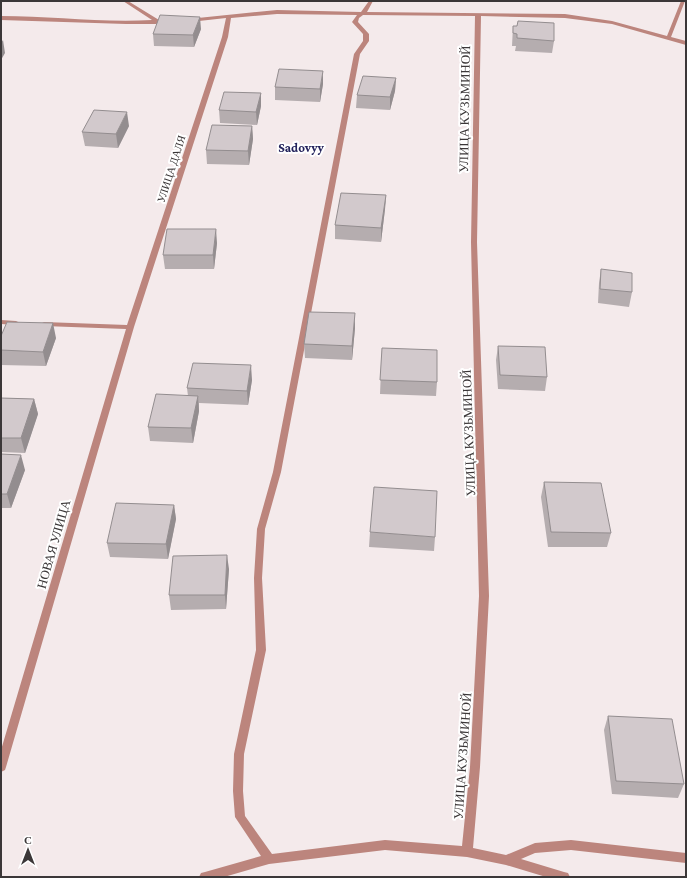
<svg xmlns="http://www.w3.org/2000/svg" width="687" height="878" font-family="'Crimson Pro',serif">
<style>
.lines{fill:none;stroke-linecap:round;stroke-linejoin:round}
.street{fill:#bc857d;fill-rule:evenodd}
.wall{fill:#b5adaf}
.shaded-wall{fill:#938d8f}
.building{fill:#d2c9cc;stroke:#938d8f}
.labels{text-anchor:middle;stroke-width:4;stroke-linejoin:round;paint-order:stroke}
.far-street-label{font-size:11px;fill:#3b3738;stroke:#fff}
.street-label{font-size:13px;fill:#3b3738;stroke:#fff}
.far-quarter-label{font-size:13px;font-weight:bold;fill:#23235c;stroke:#fff}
</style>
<rect width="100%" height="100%" fill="#f4eaeb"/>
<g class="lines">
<!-- street -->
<path class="street" d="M123,1h5l31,19 9,-1 3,2 -12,3h-33l-125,-4v-4c50,0 101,7 151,4z
M369,1h4l-6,11 198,2 47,7 55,15 14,-35h4l-14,36 15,4v4l-74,-21 -47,-6 -84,-2 -4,226 12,354 -9,171 -7,81 33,7 29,-12 36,-3 115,13v10l-115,-13 -36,3 -14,6 43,13 4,1 2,4h-24l-40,-12 -39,-8 -82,-7 -116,14 -45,13h-25l2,-4 4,-1 56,-16 -26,-39 -2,-26 1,-37 22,-104 -2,-72 3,-49 16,-57 81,-418 9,-13v-7l-11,-12 5,-7 -80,-1 -46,4 -3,19 -94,290 -128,440 -1,3 -4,2v-22l125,-421 -82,-3 -4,-2 4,-2 83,3 95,-288 4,-19 -36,4 -2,-1v-2l89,-9 84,2zM363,15l112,1 -4,226 8,354 -9,171 -8,79 -77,-6 -113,14 -27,-38 -2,-25 1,-37 22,-104 -4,-72 3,-49 16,-57 79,-418 9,-13v-7l-11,-12 1,-4z
M1,320l15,1 4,2 -4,2 -15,-1z"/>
</g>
<!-- wall -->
<path class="wall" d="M513,26l41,15 -2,12 -37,-2 1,-5h-4z
M201,29l-7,18 -40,-1 -1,-12z
M396,78l-1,13 -5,19 -34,-2 1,-13z
M323,84l-3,18 -45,-2v-13z
M261,93v13l-4,19 -37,-2 -1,-13z
M129,126l-11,22 -33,-2 -3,-14z
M252,126l1,13 -4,26 -42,-1 -1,-14z
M386,195l-1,14 -4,33 -46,-3v-14z
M217,243l-3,26h-49l-2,-14z
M601,269l31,23 -3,15 -31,-4 1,-20z
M355,328l-3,32 -47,-2 -1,-14z
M1,336l55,2 -10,28 -45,-1z
M498,346l49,31 -2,14 -47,-2 -2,-29z
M382,348l55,34 -1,14 -56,-2z
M252,380l-4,25 -49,-2v8l-6,32 -43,-2 -2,-14 40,-31 -1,-8z
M1,398l33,1 4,15 -13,39 -24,-1z
M1,454l24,16 -14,38h-10z
M544,482l67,51 -4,14h-59l-7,-50z
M174,505l2,14 -8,40 -58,-2 -3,-14z
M370,532l65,5 -1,14 -65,-4z
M229,569l-3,40 -55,1 -2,-15z
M608,716l76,68 -6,14 -66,-4 -8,-64z"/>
<!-- shaded-wall -->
<path class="shaded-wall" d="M200,17l1,12 -7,18 -1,-12z
M3,40l2,13 -4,7v-17z
M323,71v13l-3,18v-13z
M396,78l-1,13 -5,19v-13z
M261,93v13l-4,19 -1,-13z
M127,112l2,14 -11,22 -2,-14z
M252,126l1,13 -4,26 -1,-14z
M386,195l-1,14 -4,33v-14z
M216,229l1,14 -3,26 -1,-14z
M355,313v15l-3,32v-14z
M53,323l3,15 -10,28 -3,-14z
M251,365l1,15 -4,25 -1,-14z
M198,396l1,15 -6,32 -2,-15z
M34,399l4,15 -13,39 -4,-15z
M21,455l4,15 -14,38 -4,-14z
M174,505l2,14 -8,40 -2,-15z
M227,555l2,14 -3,40 -1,-14z"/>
<!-- building -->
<path class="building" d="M160,15l40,2 -7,18 -40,-1z
M518,21l36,2v18l-37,-3v-4l-4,-1v-7h4z
M279,69l44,2 -3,18 -45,-2z
M363,76l33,2 -6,19 -33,-2z
M224,92l37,1 -5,19 -37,-2z
M94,110l33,2 -11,22 -34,-2z
M212,125l40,1 -4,25 -42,-1z
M341,193l45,2 -5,33 -46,-3z
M167,229h49l-3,26h-50z
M601,269l31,4v19l-32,-3z
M309,312l46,1 -3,33 -48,-2z
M7,322l46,1 -10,29 -42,-2v-14z
M498,346l47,1 2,30 -47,-2z
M382,348l55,2v32l-57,-2z
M193,363l58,2 -4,26 -60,-3z
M156,394l42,2 -7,32 -43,-1z
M1,398l33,1 -13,39h-20z
M1,454l20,1 -14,39h-6z
M544,482l57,1 10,50 -60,-1z
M374,487l63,4 -2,46 -65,-5z
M116,503l58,2 -8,39 -59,-1z
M227,555l-2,40h-56l4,-39z
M608,716l64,3 12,65 -68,-3z"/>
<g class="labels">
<!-- far-street labels -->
<g class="far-street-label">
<text transform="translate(171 169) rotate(-72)" y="4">УЛИЦА ДАЛЯ</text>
</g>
<!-- street labels -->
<g class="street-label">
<text transform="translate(464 109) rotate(-89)" y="5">УЛИЦА КУЗЬМИНОЙ</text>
<text transform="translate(468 433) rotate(-92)" y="5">УЛИЦА КУЗЬМИНОЙ</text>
<text transform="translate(53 544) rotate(-74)" y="5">НОВАЯ УЛИЦА</text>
<text transform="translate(462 756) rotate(-86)" y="5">УЛИЦА КУЗЬМИНОЙ</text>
</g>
<!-- far-quarter labels -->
<g class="far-quarter-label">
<text x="301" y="152">Sadovyy</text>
</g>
</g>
<!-- border -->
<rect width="687" height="878" fill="none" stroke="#3b3738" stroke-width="4"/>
<!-- north arrow -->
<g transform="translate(28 850)" stroke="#ffffff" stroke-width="3" paint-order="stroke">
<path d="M0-3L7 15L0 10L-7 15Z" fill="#3b3738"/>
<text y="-6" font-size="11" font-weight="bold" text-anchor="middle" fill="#3b3738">С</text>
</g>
</svg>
